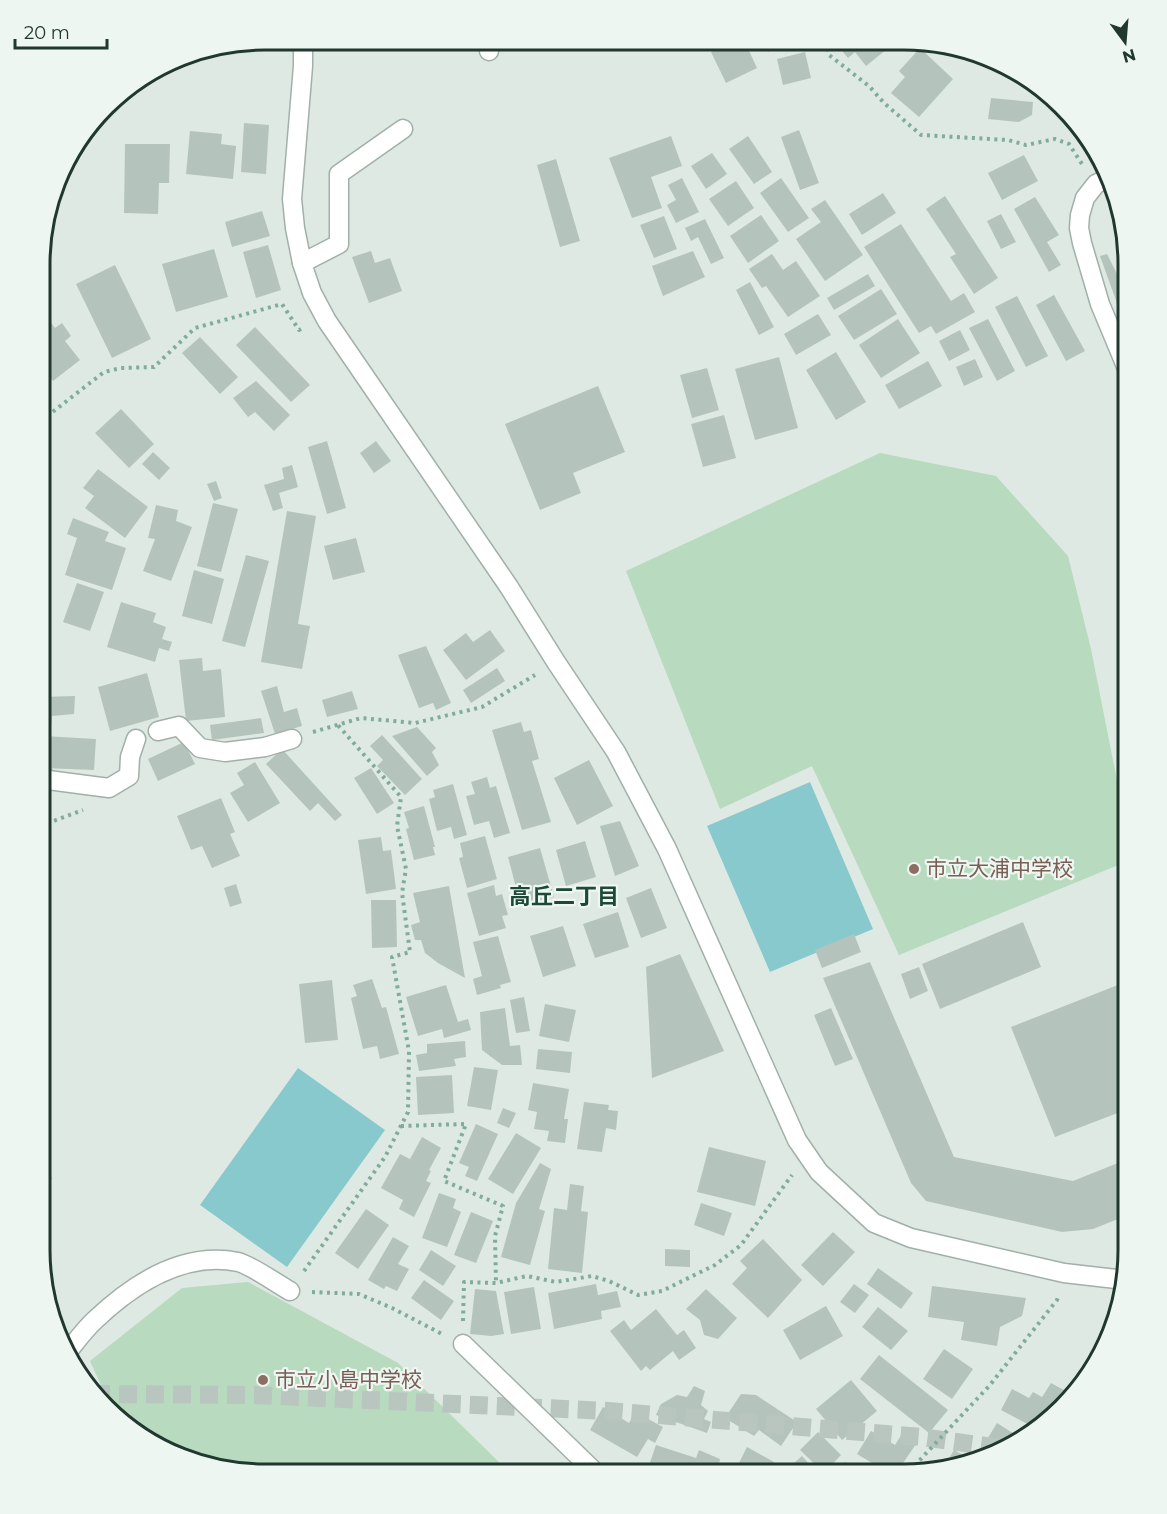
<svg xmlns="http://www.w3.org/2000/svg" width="1167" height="1514" font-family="Montserrat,'Noto Sans JP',sans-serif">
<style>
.green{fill:#b8dabe}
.water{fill:#88c9cd}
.building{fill:#b4c4bc}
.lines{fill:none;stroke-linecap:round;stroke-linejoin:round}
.motorway-tunnel{stroke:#b8c6bf;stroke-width:18;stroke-dasharray:18 9;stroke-linecap:butt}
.minor-casing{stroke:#a1b0a9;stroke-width:21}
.tertiary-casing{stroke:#a1b0a9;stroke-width:21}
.path{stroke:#80ac9a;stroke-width:4;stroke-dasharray:3 4.5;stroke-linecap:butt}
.minor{stroke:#fff;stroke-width:18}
.tertiary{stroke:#fff;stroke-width:18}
.education-dot{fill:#8d6e63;stroke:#eef6f2;stroke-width:2}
.labels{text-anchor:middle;stroke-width:4.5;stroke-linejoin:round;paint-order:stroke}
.education-label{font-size:21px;fill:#785e54;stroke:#eef6f2;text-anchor:start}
.neighbourhood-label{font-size:22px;font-weight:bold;fill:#1e493a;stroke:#eef6f2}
.rim{fill:none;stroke:#20382f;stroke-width:3}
</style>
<rect width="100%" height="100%" fill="#dee9e3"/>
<!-- green -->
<path class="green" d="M880,453l116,23 72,80 23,93 37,187v25l-229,94 -87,-189 -92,43 -94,-238z
M248,1282l150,81 113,111 -277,-1 -96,-36 -23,-21 -25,-55 92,-73z"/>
<!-- water -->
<path class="water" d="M810,782l63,147 -103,43 -63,-146z
M298,1068l87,62 -98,137 -87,-62z"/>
<!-- building -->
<path class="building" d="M735,40h9l13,28 -31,15 -15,-31z
M762,40l28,1 -22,11z
M834,41h63l-31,25 -11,-14 -7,6z
M920,48l33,31 -34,38 -28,-24 14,-16 -6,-6z
M805,52l6,26 -28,7 -6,-26z
M991,98l42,4 -1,13 -13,7 -31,-3z
M244,123l25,2 -3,49 -25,-2z
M799,130l20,53 -19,7 -19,-53z
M190,131l32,3 -1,10 15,2 -3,33 -47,-5z
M671,136l11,30 -31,11 11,31 -30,10 -23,-60z
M748,136l24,36 -18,12 -25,-35z
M125,144h45l-1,39h-10l-1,31 -34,-1z
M712,153l15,21 -21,15 -15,-23z
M1024,155l14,26 -36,19 -14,-27z
M556,159l24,82 -20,6 -23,-82z
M682,178l17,34 -23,11 -9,-18 9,-5 -8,-15z
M781,178l28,40 -21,14 -28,-39z
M736,181l18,27 -26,18 -19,-27z
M883,193l13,20 -34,22 -13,-21z
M945,196l53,82 -24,16 -24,-37 6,-3 -30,-45z
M1035,197l24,38 -12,7 14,23 -12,7 -35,-63z
M825,200l38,55 -38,26 -29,-42 25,-17 -10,-13z
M262,211l8,25 -38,11 -7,-25z
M1001,214l15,28 -15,7 -14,-28z
M761,215l18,26 -31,22 -18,-27z
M664,216l13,33 -23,9 -14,-33z
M705,219l19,39 -13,6 -13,-27 -7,4 -6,-13z
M901,224l50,77 13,-8 11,19 -39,22 -5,-8 -12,7 -55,-86z
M268,245l13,45 -25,8 -13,-46z
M214,249l14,48 -52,15 -14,-48z
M371,251l4,12 15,-5 12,33 -33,12 -17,-46z
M693,251l12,26 -42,19 -11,-30z
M772,254l11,16 13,-9 24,35 -32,21 -22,-31 -4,2 -13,-19z
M1107,254l21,42v4l-10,6 -18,-50z
M115,265l36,74 -39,19 -36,-74z
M868,274l7,12 -41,24 -7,-12z
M750,282l24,45 -15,8 -23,-45z
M881,289l16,25 -43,26 -16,-24z
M1054,295l31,56 -19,10 -30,-56z
M1017,296l31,60 -22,11 -31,-60z
M1128,306v22l-8,-19z
M818,314l13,21 -35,20 -12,-21z
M898,319l22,34 -39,25 -22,-33z
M988,319l27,52 -18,10 -28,-53z
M49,320l6,8 7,-5 9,13 -6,5 15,19 -27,21 -12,-15v-40z
M255,327l55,58 -19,17 -55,-57z
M960,330l10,20 -21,11 -10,-20z
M200,337l38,40 -18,17 -38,-41z
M836,352l30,50 -30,18 -30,-50z
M779,357l19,71 -43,12 -20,-71z
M975,359l8,18 -19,9 -8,-19z
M928,361l14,25 -43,23 -14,-24z
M707,368l12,42 -27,8 -12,-43z
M256,381l34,34 -16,16 -19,-19 -7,5 -15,-19z
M598,386l27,66 -52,21 8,20 -41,17 -35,-86z
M121,409l33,35 -25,24 -34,-35z
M724,415l12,43 -33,9 -12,-43z
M327,441l19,67 -19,6 -19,-67z
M376,441l15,20 -17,12 -14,-20z
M153,452l17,16 -11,12 -17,-16z
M292,465l6,22 -19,6 4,15 -10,3 -9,-26 20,-6 -2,-11z
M98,469l50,38 -23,31 -40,-30 9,-12 -11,-8z
M216,481l6,17 -8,3 -7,-17z
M213,503l25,6 -17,63 -24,-6z
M156,505l22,5 -2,11 16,6 -21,54 -28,-10 12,-32 -7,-1z
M287,511l29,5 -18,108 12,2 -8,43 -41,-7z
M73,518l36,14 -4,9 21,7 -14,42 -47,-15 12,-37 -10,-4z
M356,538l9,34 -32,8 -9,-34z
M246,555l23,6 -24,86 -23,-6z
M194,570l30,9 -12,45 -30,-8z
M77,583l27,9 -14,39 -27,-9z
M121,602l35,11 -3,9 13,5 -4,12 10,3 -3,9 -10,-3 -4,14 -48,-15z
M490,630l15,21 -39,29 -23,-30 23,-17 7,9z
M426,646l25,57 -15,7 -3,-7 -14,5 -21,-53z
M202,658l1,13 18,-2 4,48 -39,4 -7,-61z
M497,668l8,13 -34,22 -8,-13z
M147,673l12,44 -49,14 -12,-44z
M277,686l7,26 13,-4 5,18 -27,8 -14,-43z
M352,691l6,18 -31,8 -5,-17z
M75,696l-1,18 -22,2 -1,13h-11v-32z
M261,718l3,15 -52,7 -2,-15z
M521,722l3,10 7,-2 8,29 -7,2 19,61 -29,8 -30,-100z
M417,727l19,21 -4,4 7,13 -12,11 -35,-40z
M382,735l40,44 -17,16 -28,-29 6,-6 -13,-14z
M44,736l52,3 -2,31 -51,-2z
M184,742l11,22 -37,17 -10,-22z
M282,749l60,66 -7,6 -17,-18 -8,8 -44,-47z
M589,760l24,46 -36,19 -23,-47z
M255,762l25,41 -32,19 -18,-29 14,-8 -7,-12z
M371,768l23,35 -17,11 -23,-36z
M487,777l3,11 6,-2 14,47 -16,5 -5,-17 -15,4 -8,-29 9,-2 -4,-12z
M453,784l14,51 -13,4 -3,-12 -14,4 -8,-32 6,-2 -2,-7z
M221,798l14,34 -5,2 10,22 -28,12 -10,-22 -11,4 -14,-34z
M424,806l11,41h-2l2,8 -21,5 -8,-31 3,-1 -5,-16z
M620,821l19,45 -24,10 -15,-50z
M485,836l12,43 -30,9 -8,-30 4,-1 -3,-14z
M381,837l2,14 8,-1 5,39 -30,5 -8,-54z
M585,841l11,36 -30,9 -10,-36z
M540,848l14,49 -25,7 -3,-11 -8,2 -10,-38z
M236,884l6,19 -12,4 -6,-19z
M494,885l2,11 6,-2 6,21 -6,1 4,12 -27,8 -12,-43z
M449,886l16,92 -27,-15 -13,-10 -4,-13h-6l-4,-15 9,-3 -7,-29z
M651,888l16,40 -26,10 -15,-40z
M371,900h25l1,47 -25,1z
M618,912l11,35 -34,11 -12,-34z
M1023,922l18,45 -101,42 -18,-45z
M563,926l13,40 -33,11 -13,-41z
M854,934l7,18 -39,16 -7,-18z
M498,936l13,46 -11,3 1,3 -24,7 -4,-16 9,-3 -9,-34z
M40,942l9,28 -5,1 4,12 -8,2z
M680,954l44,97 -72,27 -6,-111z
M870,962l84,195 119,24 55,-22v56l-35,14 -31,3 -136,-31 -15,-18 -88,-205z
M919,967l9,24 -18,8 -9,-25z
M372,979l10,29 4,-1 13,47 -19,5 -3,-13 -14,3 -12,-51 6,-2 -4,-11z
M332,980l6,60 -33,3 -6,-59z
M1128,981v128l-73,28 -44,-110z
M446,985l12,37 10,-3 3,11 -27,8 -2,-9 -24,7 -12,-39z
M524,997l6,34 -14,2 -6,-33z
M545,1004l31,6 -7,32 -30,-6z
M505,1008l5,38 10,-1 2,20h-20l-20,-15 -2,-38z
M831,1008l22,51 -18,7 -21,-51z
M465,1041l1,16 -12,2 2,7 -37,5 -3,-16 11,-2v-9z
M538,1049l34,3 -2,21 -34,-4z
M474,1067l24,3 -7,40 -24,-4z
M452,1075l2,38 -36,2 -2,-38z
M533,1083l36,6 -5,30h4l-3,24 -18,-2 2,-10 -15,-2 3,-17 -9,-2z
M584,1102l25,3 -1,5 10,1 -2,19 -10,-2 -4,24 -25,-3z
M503,1108l13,5 -7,15 -12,-5z
M476,1124l22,10 -21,47 -12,-5 4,-9 -10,-4z
M39,1131l13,48 -13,3z
M516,1133l25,15 -28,46 -25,-15z
M422,1137l19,11 -12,22 2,1 -5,10 5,2 -17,34 -15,-8 4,-9 -22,-12 19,-34 10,5z
M709,1147l57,14 -11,45 -58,-14z
M540,1163l11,6 -12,40 6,2 -15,54 -29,-8 15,-54z
M570,1184l14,2 -3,25 7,1 -6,61 -34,-4 6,-61 13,2z
M439,1193l17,6 -3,9 8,4 -14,35 -25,-9z
M701,1203l31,10 -8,23 -30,-11z
M366,1209l23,16 -31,44 -23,-16z
M471,1212l22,9 -17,42 -22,-8z
M833,1232l22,20 -32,34 -22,-21z
M393,1237l16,9 -11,18 11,5 -12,22 -11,-5 -2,3 -16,-9z
M763,1239l39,41 -34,38 -36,-34 15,-16 -7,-7z
M665,1249l25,1v17l-25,-1z
M431,1250l25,16 -13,20 -24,-16z
M878,1268l35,25 -12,16 -34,-25z
M424,1280l30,21 -13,19 -30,-22z
M596,1284l2,11 19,-4 4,16 -20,4 1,8 -48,10 -6,-36z
M854,1284l15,11 -14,18 -15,-11z
M932,1286l94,12 -4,18 -22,11 -3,19 -36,-6 3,-18 -36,-5z
M534,1287l7,42 -30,5 -7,-42z
M475,1289l21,2 8,43 -13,2 -21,-2z
M706,1289l31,29 -19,21 -14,-4 -4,-15 -14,-11z
M826,1306l17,30 -43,24 -17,-30z
M878,1307l30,24 -17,19 -29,-23z
M656,1309l21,26 7,-5 12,18 -17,12 -6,-9 -23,19 -4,-4 -5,5 -31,-40 14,-11 7,10z
M944,1349l29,20 -21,30 -29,-20z
M879,1355l69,55 -19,23 -69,-54z
M851,1380l26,31 -35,29 -26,-31z
M1051,1383l22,12 -21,24 -15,10 -36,-19 11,-21 17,9 4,-6 9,5z
M694,1386l11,5 -4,14 7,6 -4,8 7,3 -4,11 -51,-18 5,-11 16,-9 10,2z
M741,1394l15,1 41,27 -16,24 -22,-16 -5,6 -29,-18z
M603,1407l26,16 6,-11 28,15 -8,16 -7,-4 -11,18 -47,-27z
M997,1423l25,16 -19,13 -16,3 -7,-4z
M871,1431l24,14 7,-11 14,10 -21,31h-3l-35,-21z
M818,1432l23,23 -17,18 -24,-23z
M656,1445l40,13 3,-8 21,9 -1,5 7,2 -3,8h-77z
M747,1447l27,15 -6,13h-21l-11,-6z
M954,1450l16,9 -25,6z
M802,1456l17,19h-32l-3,-3z
M845,1462l20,13h-29z"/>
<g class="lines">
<!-- motorway-tunnel -->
<path class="motorway-tunnel" d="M92,1394l164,1 353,16 312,26 87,12"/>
<defs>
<path id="minor" d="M489,51l1,-11
M1108,178l-12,6 -11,14 -5,17 -1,13 3,15 18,61 28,67
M302,263l37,-19v-70l64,-45
M158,731l21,-5 21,22 25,4 40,-5 27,-8
M40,772l8,8 61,8 20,-12 1,-19 6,-18
M463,1344l134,130
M65,1355c10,-12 19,-25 30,-35 38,-36 89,-69 143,-58 11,2 41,23 52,29"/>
<path id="tertiary" d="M303,39v27l-11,133 3,29 7,35 10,30 15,28 182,266 47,75 60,90 51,97 130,291 22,32 55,51 37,15 153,35 61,7"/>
</defs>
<!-- minor casing -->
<use href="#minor" class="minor-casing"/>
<!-- tertiary casing -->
<use href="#tertiary" class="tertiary-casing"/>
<!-- path -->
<path class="path" d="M452,40l14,4
M826,41l3,14 40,31 15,17 37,32 87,5 18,5 29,-6 14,5 13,20
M41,421l63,-49 17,-4 33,-1 41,-39 87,-24 17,26 4,-2
M313,732l48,-14 54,5 67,-16 53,-32
M40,826l43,-16
M401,1126l65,-2 -22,57 59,25 -8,30 1,47
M304,1271l81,-114 23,-45 1,-61 -17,-94 18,-5 -8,-59 4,-24 -9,-43 4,-29 -64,-73
M312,1292l47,2 33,14 50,26
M463,1321l1,-39 32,1 31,-7 29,6 36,-6 17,5 29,14 24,-4 53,-26 26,-20 51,-70
M912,1473l5,-10 73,-78 67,-85 1,-3"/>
<!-- minor -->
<use href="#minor" class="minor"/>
<!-- tertiary -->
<use href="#tertiary" class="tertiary"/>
</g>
<!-- markers -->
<g class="education-dot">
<circle cx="914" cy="869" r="6"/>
<circle cx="263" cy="1380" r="6"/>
</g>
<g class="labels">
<!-- education labels -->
<g class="education-label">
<text x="926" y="876">市立大浦中学校</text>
<text x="275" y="1387">市立小島中学校</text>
</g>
<!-- neighbourhood labels -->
<g class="neighbourhood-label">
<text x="564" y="904">高丘二丁目</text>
</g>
</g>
<!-- crop -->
<path d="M0 0H1167V1514H0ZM264 50H904A214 214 0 0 1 1118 264V1250A214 214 0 0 1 904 1464H264A214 214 0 0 1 50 1250V264A214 214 0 0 1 264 50Z" fill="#eef6f2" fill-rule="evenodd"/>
<path class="rim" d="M264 50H904A214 214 0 0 1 1118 264V1250A214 214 0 0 1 904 1464H264A214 214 0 0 1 50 1250V264A214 214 0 0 1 264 50Z"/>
<!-- north arrow -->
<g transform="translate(1125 42) rotate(164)" stroke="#eef6f2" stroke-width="4.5" paint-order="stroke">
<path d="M0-4.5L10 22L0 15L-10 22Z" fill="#20382f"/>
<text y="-9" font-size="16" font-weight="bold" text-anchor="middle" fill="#20382f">N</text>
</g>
<!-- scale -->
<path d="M15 39v9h92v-9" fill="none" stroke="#20382f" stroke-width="3"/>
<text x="24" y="39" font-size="18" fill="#20382f" stroke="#eef6f2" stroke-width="4.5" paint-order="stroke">20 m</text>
</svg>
